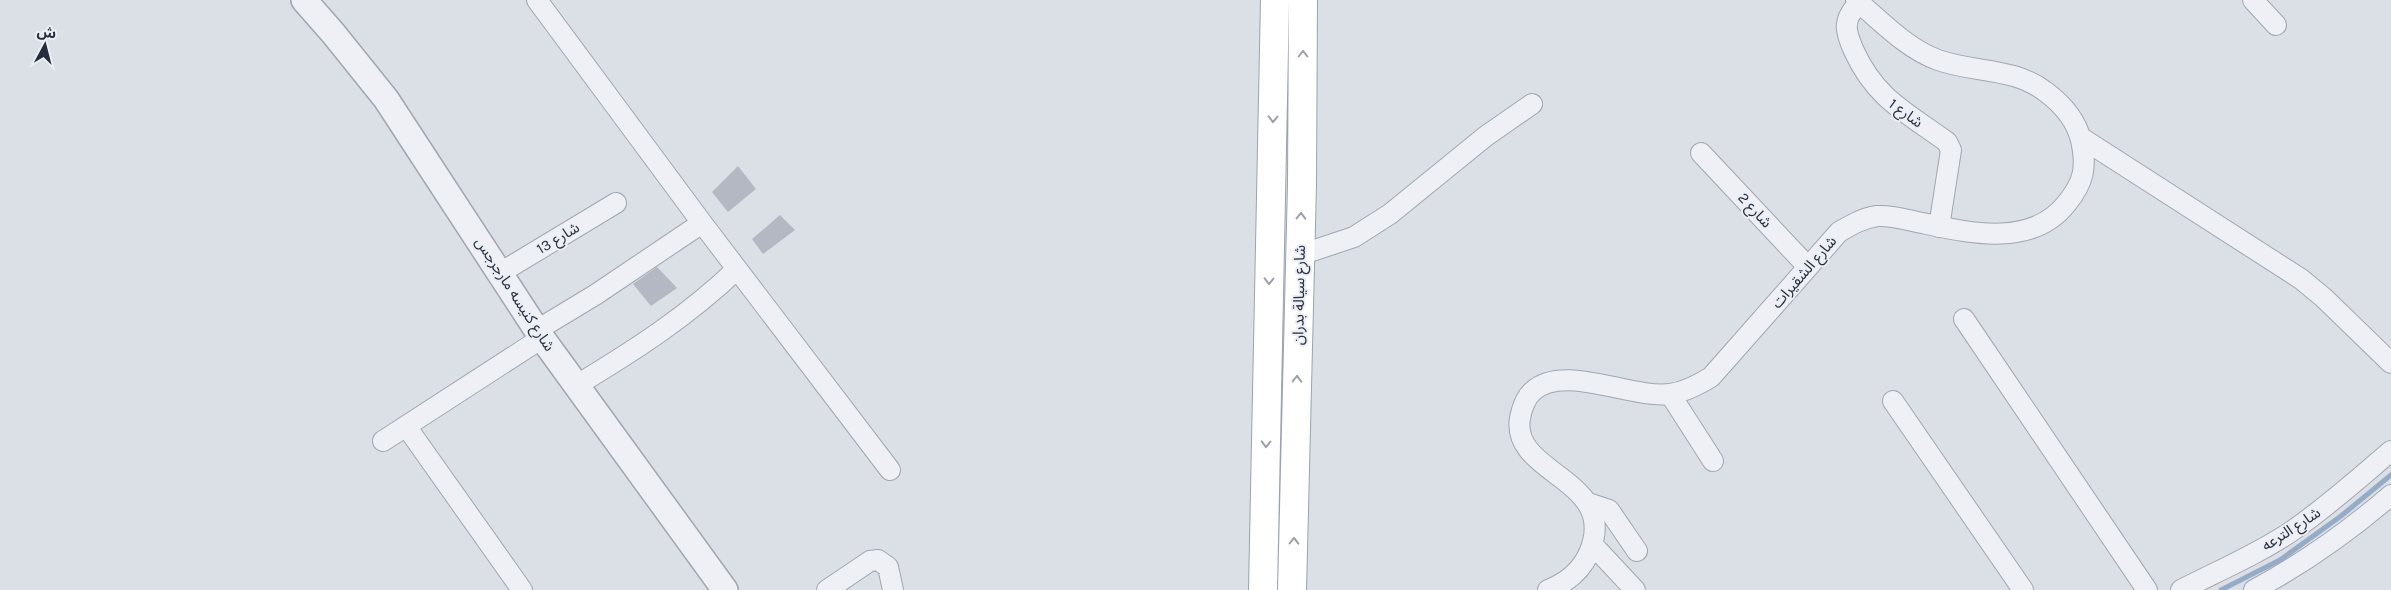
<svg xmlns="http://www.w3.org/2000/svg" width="2391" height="590" font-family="Karla,'Noto Sans Arabic',sans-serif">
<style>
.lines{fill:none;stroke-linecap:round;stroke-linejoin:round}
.stream{stroke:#95acc7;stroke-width:5}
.building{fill:#b3b8c3}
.minor-casing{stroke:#a1a6b0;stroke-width:22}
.tertiary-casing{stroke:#a1a6b0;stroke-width:28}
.primary-casing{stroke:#9ba3b2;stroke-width:30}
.minor{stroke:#eef0f5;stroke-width:20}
.tertiary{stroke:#eef0f5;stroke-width:25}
.primary{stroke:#fff;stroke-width:28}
.oneway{stroke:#9da0a7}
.labels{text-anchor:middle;stroke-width:4;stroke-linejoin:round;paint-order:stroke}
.street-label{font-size:15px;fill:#252d3c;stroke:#ebeef4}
</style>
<rect width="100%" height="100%" fill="#dbdfe6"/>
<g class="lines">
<!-- stream -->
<path class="stream" d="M2221,590l59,-30 61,-44 50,-41"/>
</g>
<!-- building -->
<path class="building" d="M738,166l18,23 -28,23 -16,-20z
M780,215l15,15 -32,24 -11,-15z
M657,267l20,21 -26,18 -18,-22z"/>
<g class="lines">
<defs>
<path id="minor" d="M537,0l165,223 188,247
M2253,0l23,25
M1859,3c-17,17 -14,28 -5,48 22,48 52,61 93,91l4,8 -12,77
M2080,137l221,142 23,19 67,65
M1701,153l107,114
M1300,255l54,-18 36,-23 96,-78 46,-32
M500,273l116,-70
M1964,319l183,271
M537,330l58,-35 107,-72
M577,385c58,-35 111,-69 160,-116
M1670,394l43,67
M1893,401l130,189
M406,426l116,164
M383,441l159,-103
M1588,503l21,7 28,41
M1592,544l43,46
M827,590l43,-29 8,-1 10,7 5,23
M1548,590c18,-7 33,-19 41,-37 32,-74 -79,-78 -69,-135 2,-10 5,-20 13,-27 31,-28 98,8 137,3 15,-2 28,-9 41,-17l128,-145c12,-7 24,-14 38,-16 15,-1 31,4 45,7 47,10 110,25 145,-20 17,-21 20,-36 14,-63 -5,-20 -19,-36 -35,-48 -32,-25 -72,-19 -108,-32 -31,-11 -57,-39 -82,-60
M2181,590c37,-19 77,-36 111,-59 35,-24 67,-53 99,-80
M2254,590c50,-27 94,-58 137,-95"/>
<path id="tertiary" d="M304,0l29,33 53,66 156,239 183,252"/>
<path id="primary" d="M1263,590l12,-590
M1292,590l10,-405 1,-185"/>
</defs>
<!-- minor casing -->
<use href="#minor" class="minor-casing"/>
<!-- tertiary casing -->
<use href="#tertiary" class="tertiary-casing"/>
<!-- primary casing -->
<use href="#primary" class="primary-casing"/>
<!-- minor -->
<use href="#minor" class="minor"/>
<!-- tertiary -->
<use href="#tertiary" class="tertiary"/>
<!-- primary -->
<use href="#primary" class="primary"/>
</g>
<!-- one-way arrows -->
<defs><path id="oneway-chevron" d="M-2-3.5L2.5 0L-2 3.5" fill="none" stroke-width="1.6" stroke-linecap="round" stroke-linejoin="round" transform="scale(1.25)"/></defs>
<g class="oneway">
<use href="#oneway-chevron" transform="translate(1303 54) rotate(-90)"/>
<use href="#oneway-chevron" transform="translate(1273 119) rotate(91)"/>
<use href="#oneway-chevron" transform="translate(1301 216) rotate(-89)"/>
<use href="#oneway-chevron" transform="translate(1269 281) rotate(91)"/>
<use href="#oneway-chevron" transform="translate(1297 379) rotate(-89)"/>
<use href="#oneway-chevron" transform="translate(1266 444) rotate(91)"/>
<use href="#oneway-chevron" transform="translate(1294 541) rotate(-89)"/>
</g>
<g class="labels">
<!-- street labels -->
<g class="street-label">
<text transform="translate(1906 113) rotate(36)" y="5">شارع 1</text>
<text transform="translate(1755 210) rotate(47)" y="5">شارع 2</text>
<text transform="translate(558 238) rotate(-31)" y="5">شارع 13</text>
<text transform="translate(1804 272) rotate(-49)" y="5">شارع الشقيرات</text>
<text transform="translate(515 294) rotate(57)" y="5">شارع كنيسه مارجرجس</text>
<text transform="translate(1299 295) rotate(-89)" y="5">شارع سيالة بدران</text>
<text transform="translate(2291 529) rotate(-33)" y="5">شارع الترعه</text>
</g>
</g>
<!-- north arrow -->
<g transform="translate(45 45) rotate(7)" stroke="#ebeef4" stroke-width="4" paint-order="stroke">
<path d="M0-4L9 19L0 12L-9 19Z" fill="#252d3c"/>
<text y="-8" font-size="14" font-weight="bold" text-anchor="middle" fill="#252d3c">ش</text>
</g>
</svg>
